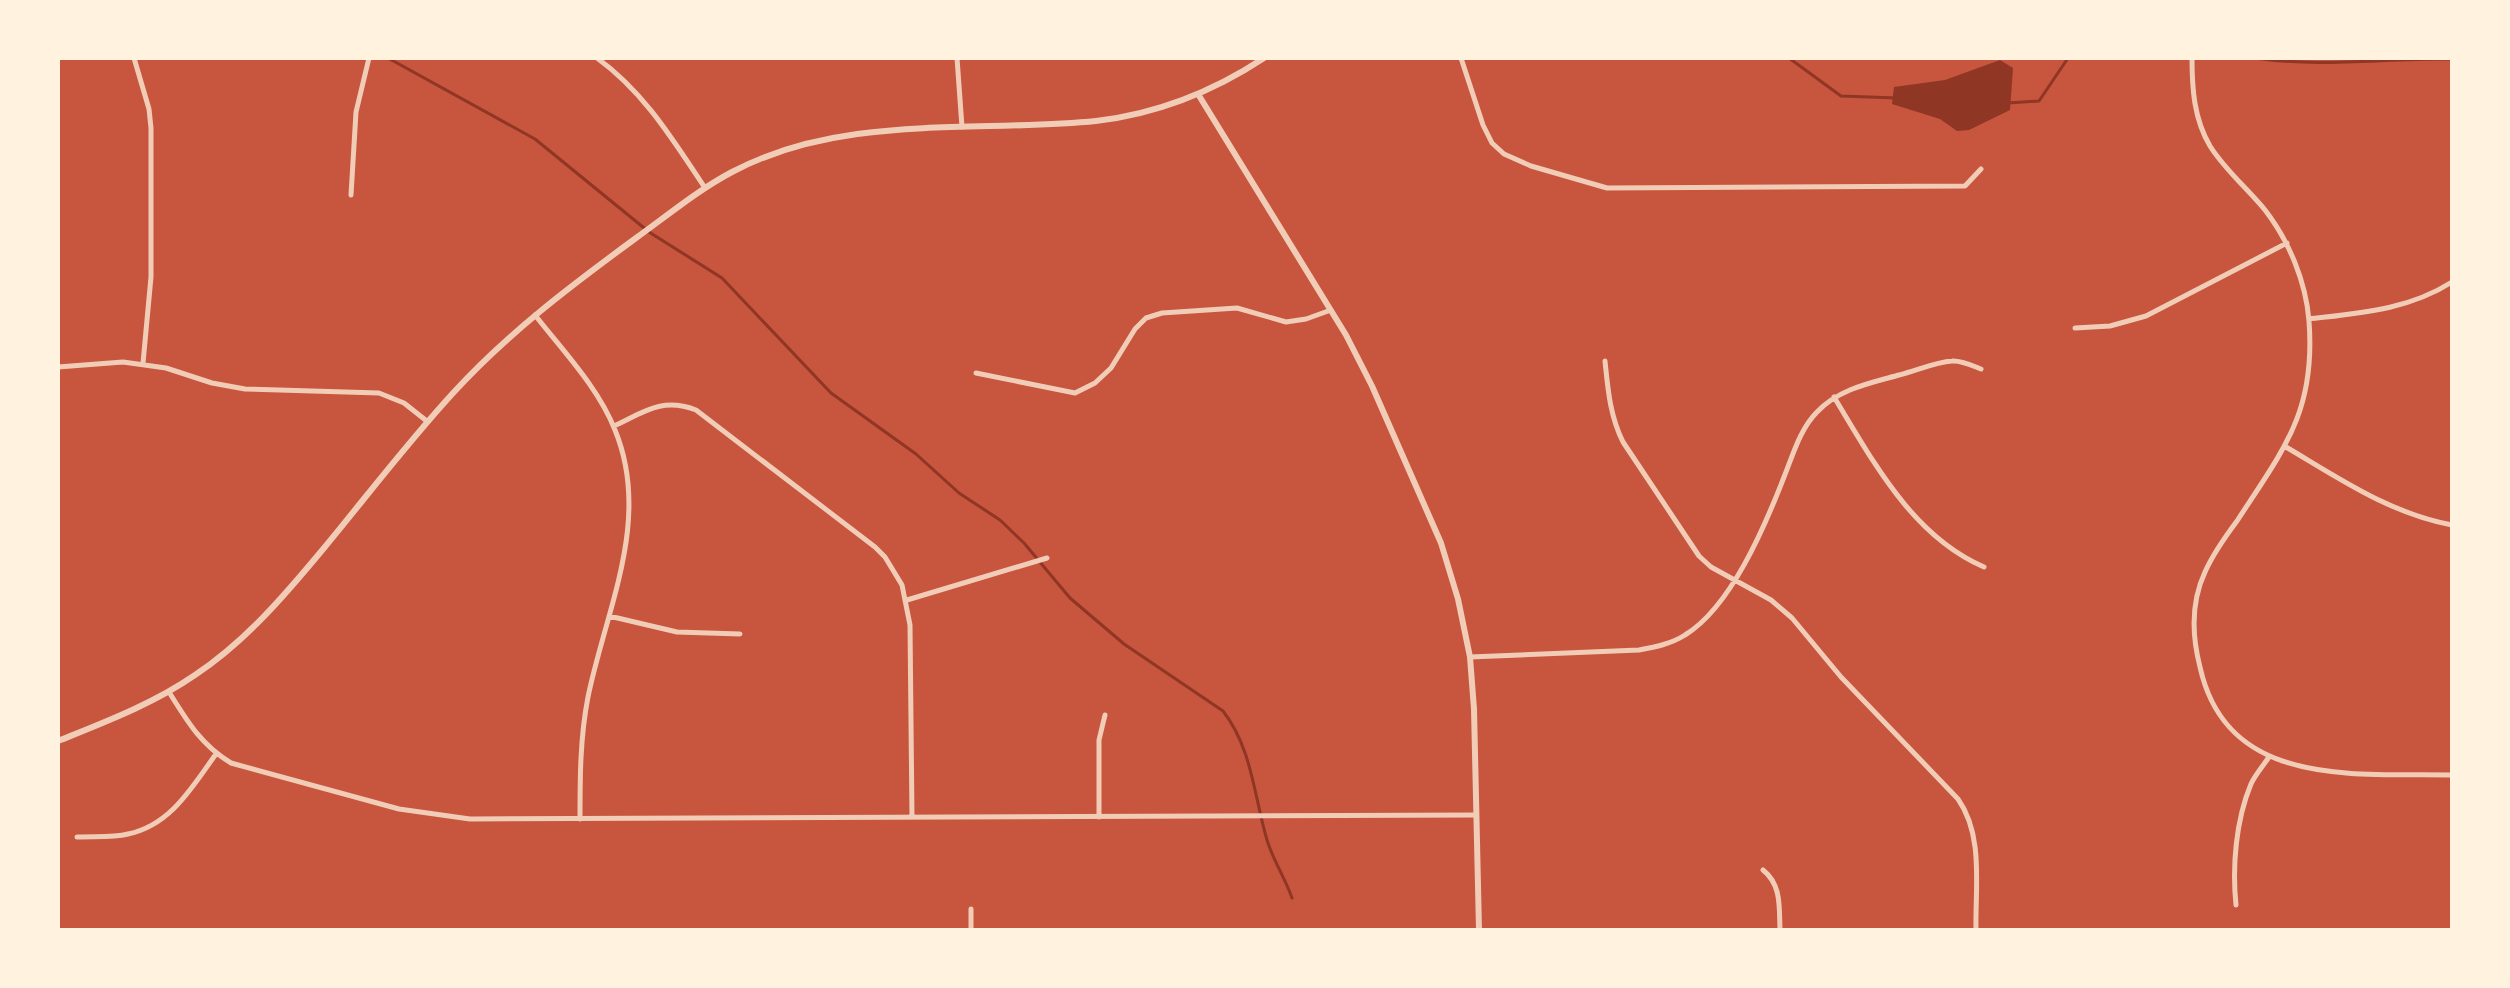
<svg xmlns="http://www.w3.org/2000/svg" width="2510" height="988" font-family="Overpass,sans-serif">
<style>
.water{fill:#8f3625}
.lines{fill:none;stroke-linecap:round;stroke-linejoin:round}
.stream{stroke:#8f3625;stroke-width:3}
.minor{stroke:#f1ccb7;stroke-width:5}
.tertiary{stroke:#f1ccb7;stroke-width:6}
</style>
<rect width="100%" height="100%" fill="#c8553d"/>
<!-- water -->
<path class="water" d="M2000,60l13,8 -3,42 -41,20 -12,1 -17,-12 -48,-15 2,-17 51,-7z"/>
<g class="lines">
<!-- stream -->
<path class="stream" d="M388,58l147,81 114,93 73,46 109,115 85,61 43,39 41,27 24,23 46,55 54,46 99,67c29,37 31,85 44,129 6,20 18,38 25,58
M1789,58l52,38 56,2
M2255,58c65,10 131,0 197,1
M2008,103l31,-2 29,-43"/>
<!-- minor -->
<path class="minor" d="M134,58l15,51 2,19v149l-8,86
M597,58c47,34 76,82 108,130
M957,58l5,69
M1461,58l22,67 9,18 12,11 27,12 76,22 358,-2 16,-17
M2192,58c0,31 2,61 18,88 15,24 37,42 55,64 24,31 41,72 44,111 7,91 -26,129 -72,200 -12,16 -24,33 -32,51 -14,30 -13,64 -5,95 27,122 155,106 252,108
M351,195l5,-83 13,-54
M535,315c28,36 63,72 80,115 37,90 -9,179 -27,267 -8,41 -8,81 -8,122
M2309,319c51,-6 99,-9 143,-37
M2075,328l35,-2 36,-10 141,-73
M1605,361c3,29 5,55 18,81l76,114 12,11 60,33 21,18 49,59 117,122c26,37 17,88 18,131
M58,367l65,-5 43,6 46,15 33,6 134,4 25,10 24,19
M976,373l99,20 20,-10 16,-15 24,-39 11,-11 16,-5 75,-5 49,14 20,-3 25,-9
M1834,397c39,64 78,139 150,170
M614,426c30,-14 48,-29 82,-16l179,137 10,10 17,28 8,40 2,192
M2286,447c54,32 103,66 166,78
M907,600l140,-42
M609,616l68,16 63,2
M1470,657l169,-7c16,-3 32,-6 46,-15 46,-28 80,-109 99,-158 9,-22 16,-48 33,-65 22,-23 53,-29 82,-37 17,-4 36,-13 53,-14 9,-1 21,5 29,8
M169,692c18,29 32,53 62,71l168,46 71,10 1006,-4
M1099,817v-77l6,-25
M77,837c17,-1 35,1 51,-3 43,-9 64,-47 88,-80
M1763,870c19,15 16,38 17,60
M2236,905c-4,-39 0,-85 15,-121 4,-9 12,-18 18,-27
M971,909v21"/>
<!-- tertiary -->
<path class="tertiary" d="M1198,94l148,241 26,51 69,157 17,56 12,58 4,52 5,221
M58,741c47,-19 95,-37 137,-66 51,-34 90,-80 129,-127 43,-52 84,-106 130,-156 54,-59 118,-107 182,-154 32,-23 62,-48 96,-66 111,-59 244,-39 364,-51 60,-7 118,-30 168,-63"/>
</g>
<!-- border -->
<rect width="2510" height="988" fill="none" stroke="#fff3e0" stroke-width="120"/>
</svg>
